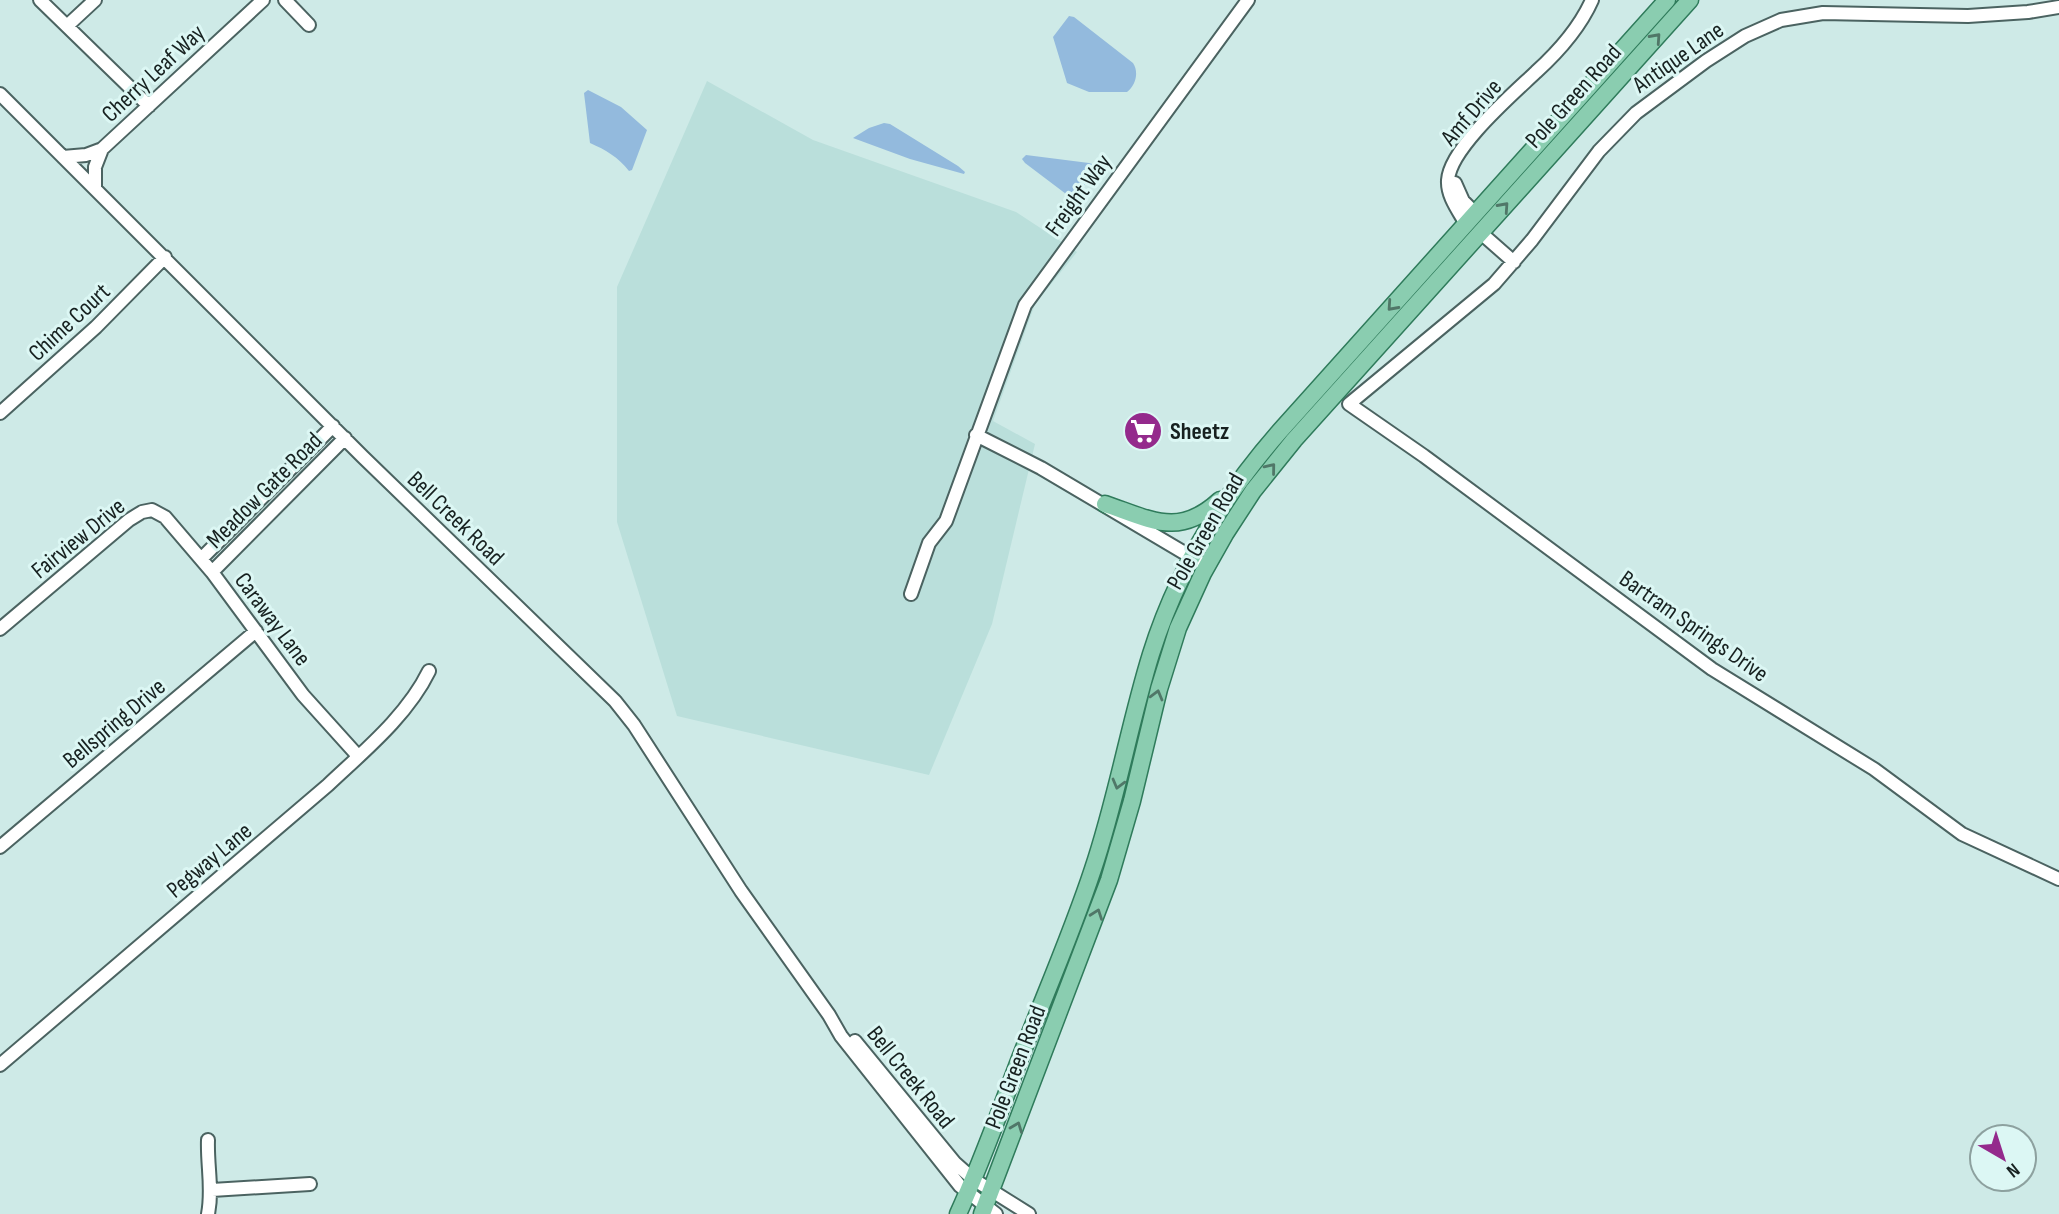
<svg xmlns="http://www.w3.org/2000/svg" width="2059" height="1214" font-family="'Sofia Sans Condensed',sans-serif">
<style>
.built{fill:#badfdb}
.water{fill:#93badd}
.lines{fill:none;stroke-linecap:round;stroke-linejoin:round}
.minor-casing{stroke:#4b6361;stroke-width:16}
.major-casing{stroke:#2f7b5b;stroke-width:19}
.minor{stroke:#fff;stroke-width:12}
.major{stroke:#8acdb0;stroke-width:16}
.oneway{stroke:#507768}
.labels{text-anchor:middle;stroke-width:6;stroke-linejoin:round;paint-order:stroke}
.street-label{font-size:24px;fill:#172120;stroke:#dcf7f4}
.poi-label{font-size:24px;font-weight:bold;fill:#172120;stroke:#dcf7f4;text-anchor:start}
</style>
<rect width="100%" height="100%" fill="#ceeae7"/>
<!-- built -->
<path class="built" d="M707,81l106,59 203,72 61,40 -42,52 -42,117 42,23 -43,180 -63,151 -252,-59 -60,-194v-235z"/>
<!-- water -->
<path class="water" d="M1069,16l5,1 59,46c6,9 3,22 -6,29h-38l-22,-9 -14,-46z
M588,90l33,17 26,23 -15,40 -3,1c-11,-14 -23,-21 -39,-28l-6,-50z
M884,123l6,1 68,42 7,6 -1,2 -54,-15 -57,-21 16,-10z
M1026,155l63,8 6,2 2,3 -20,27 -7,2 -45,-34 -3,-4z"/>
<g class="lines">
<defs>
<path id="minor" d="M40,0l109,106
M285,0l24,25
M2059,7l-31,5 -60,4 -145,-3 -42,7 -36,16 -39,25 -70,52 -37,38 -67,89 -38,44 -145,120 75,52 288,213 162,100 88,65 97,45
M67,26l28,-26
M0,94l363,363 252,244 19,24 107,166 88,124 12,21 119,150 36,28
M63,157l23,-2 16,-6 161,-149
M1455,183l8,18 12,12
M95,188v-21l7,-18
M1466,224c-8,-14 -19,-28 -18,-44 2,-32 65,-86 88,-108 22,-20 44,-45 56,-72
M1481,233l33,29
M0,413l96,-86 69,-70
M976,435l65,33 157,93
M201,559l132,-133
M212,572l133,-134
M911,594l18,-51 17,-22 79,-216 223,-305
M0,629l129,-109 13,-8 10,-2 13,7 47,55 91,123 55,61
M0,847l256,-216
M855,1041l100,122 18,16 56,35
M0,1065l328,-280c36,-34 79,-69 101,-114
M208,1140c-1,25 5,49 0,74
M212,1190l98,-6"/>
<path id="major" d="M1105,504c47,16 74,34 115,-4
M958,1214c22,-48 40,-98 59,-148 25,-65 54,-130 76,-197 24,-71 36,-144 58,-215 26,-83 72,-158 129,-223l387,-431
M982,1214l127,-334 23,-79 27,-112 19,-61 25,-55 22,-39 28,-43 41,-51 396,-440"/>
</defs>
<!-- minor casing -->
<use href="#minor" class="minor-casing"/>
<!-- major casing -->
<use href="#major" class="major-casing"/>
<!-- minor -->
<use href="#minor" class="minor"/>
<!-- major -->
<use href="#major" class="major"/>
</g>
<!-- one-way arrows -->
<defs><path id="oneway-chevron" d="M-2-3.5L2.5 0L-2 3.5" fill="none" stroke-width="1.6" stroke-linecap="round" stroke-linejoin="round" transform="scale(1.75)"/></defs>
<g class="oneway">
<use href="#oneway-chevron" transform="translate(1656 38) rotate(-48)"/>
<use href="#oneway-chevron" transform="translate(1504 207) rotate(-48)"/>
<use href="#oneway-chevron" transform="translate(1392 306) rotate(132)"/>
<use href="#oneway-chevron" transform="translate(1271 468) rotate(-51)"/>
<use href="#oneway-chevron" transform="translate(1157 695) rotate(-75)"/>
<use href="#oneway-chevron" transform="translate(1118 784) rotate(105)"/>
<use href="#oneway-chevron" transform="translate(1097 914) rotate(-70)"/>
<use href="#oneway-chevron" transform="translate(1017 1127) rotate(-69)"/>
</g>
<!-- icons -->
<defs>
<symbol id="supermarket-disc" viewBox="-11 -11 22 22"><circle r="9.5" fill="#942a8c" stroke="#dcf7f4"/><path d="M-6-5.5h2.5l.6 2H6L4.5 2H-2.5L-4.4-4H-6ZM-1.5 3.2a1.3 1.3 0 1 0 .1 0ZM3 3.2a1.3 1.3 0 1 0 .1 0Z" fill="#fff"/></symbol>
</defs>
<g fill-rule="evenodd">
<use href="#supermarket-disc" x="1121" y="409" width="44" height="44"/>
</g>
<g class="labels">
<!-- street labels -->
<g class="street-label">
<text transform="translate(1678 57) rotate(-35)" y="8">Antique Lane</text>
<text transform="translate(153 73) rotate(-43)" y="8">Cherry Leaf Way</text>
<text transform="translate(1573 96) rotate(-48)" y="8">Pole Green Road</text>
<text transform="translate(1471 112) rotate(-49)" y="8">Amf Drive</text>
<text transform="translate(1078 195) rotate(-54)" y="8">Freight Way</text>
<text transform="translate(69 322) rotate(-43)" y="8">Chime Court</text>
<text transform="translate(264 490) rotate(-45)" y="8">Meadow Gate Road</text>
<text transform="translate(456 518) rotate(44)" y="8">Bell Creek Road</text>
<text transform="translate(1205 531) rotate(-60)" y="8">Pole Green Road</text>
<text transform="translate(78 538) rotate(-39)" y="8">Fairview Drive</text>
<text transform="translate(273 619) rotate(53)" y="8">Caraway Lane</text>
<text transform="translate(1694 626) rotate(35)" y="8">Bartram Springs Drive</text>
<text transform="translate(114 723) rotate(-40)" y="8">Bellspring Drive</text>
<text transform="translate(209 860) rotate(-40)" y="8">Pegway Lane</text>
<text transform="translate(1015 1067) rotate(-69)" y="8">Pole Green Road</text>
<text transform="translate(911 1077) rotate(51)" y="8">Bell Creek Road</text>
</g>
<!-- poi labels -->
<g class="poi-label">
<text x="1170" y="439">Sheetz</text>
</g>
</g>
<!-- north arrow -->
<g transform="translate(2003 1158) rotate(141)"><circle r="33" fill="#dcf7f4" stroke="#8da19f" stroke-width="2"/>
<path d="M0-5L12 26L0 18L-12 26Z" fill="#942a8c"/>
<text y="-10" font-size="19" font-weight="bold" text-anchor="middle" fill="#172120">N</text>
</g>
</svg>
